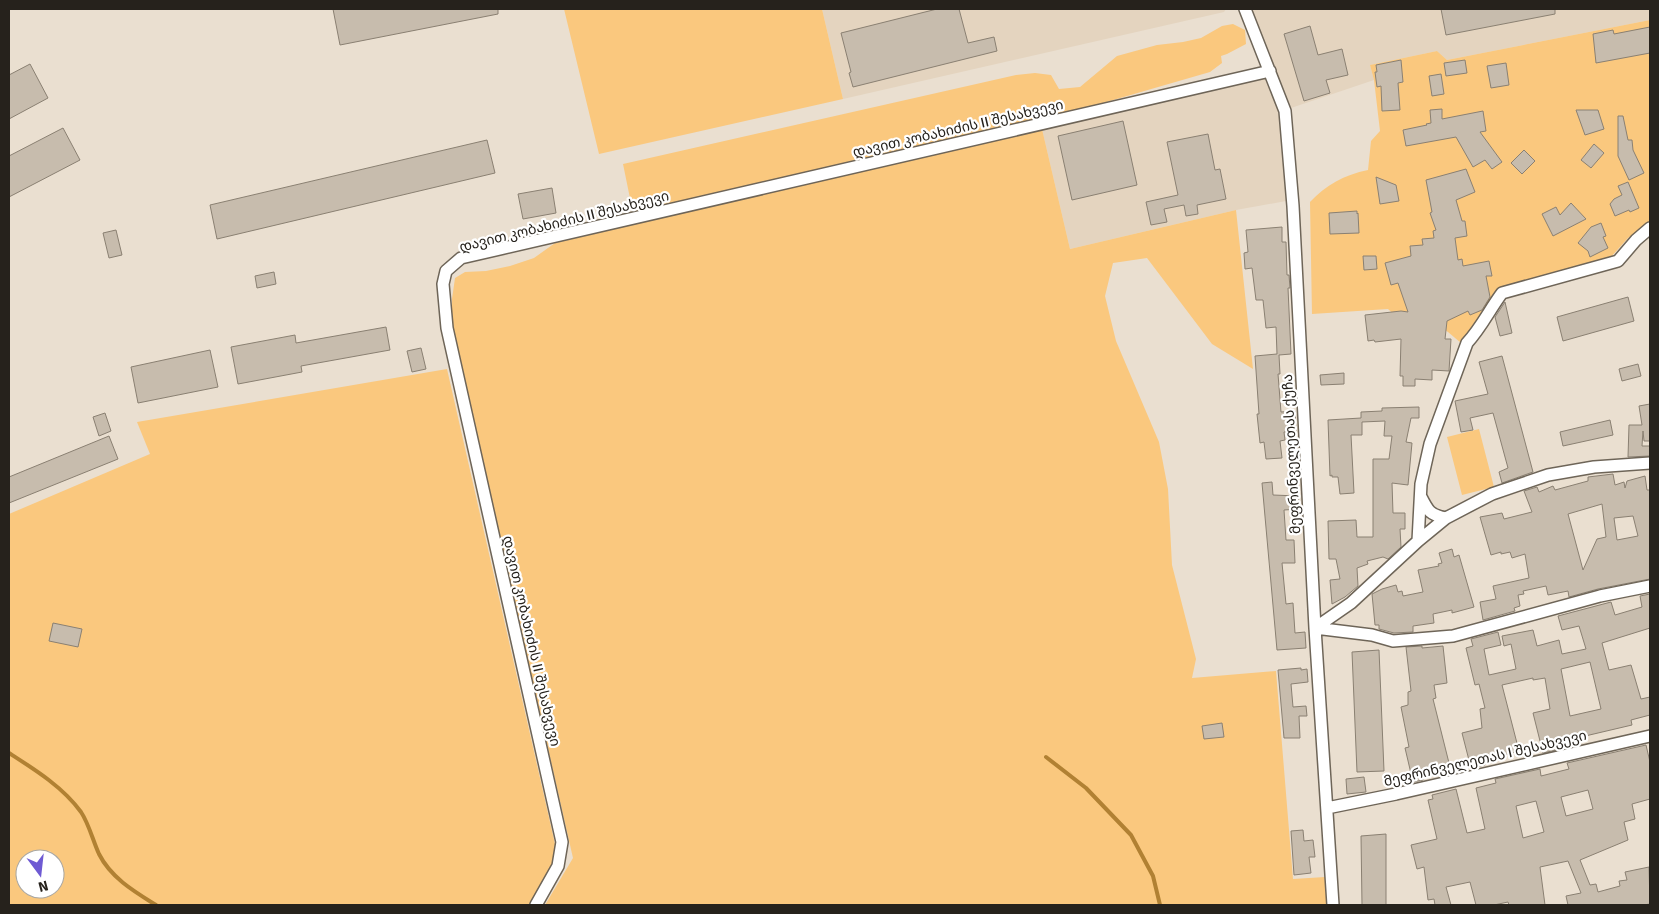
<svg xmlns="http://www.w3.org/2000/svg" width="1659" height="914" font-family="Signika,'Noto Sans Georgian',sans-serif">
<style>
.built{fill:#e4d4bf}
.green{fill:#fac87e;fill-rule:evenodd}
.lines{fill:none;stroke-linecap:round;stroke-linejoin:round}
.stream{stroke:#b18133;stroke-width:4}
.building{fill:#c7bcad;stroke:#8a8072;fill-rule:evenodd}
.minor-casing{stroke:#6e6558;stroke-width:14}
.minor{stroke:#fff;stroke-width:11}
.labels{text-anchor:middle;stroke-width:4.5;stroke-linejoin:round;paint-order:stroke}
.street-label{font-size:14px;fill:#26221c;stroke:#fff}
</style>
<rect width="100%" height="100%" fill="#eadfd0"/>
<!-- built -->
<path class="built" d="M822,9h404l-2,3 -381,87z
M1251,9h399v11l-203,40 -10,-9 -67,14 4,15 -83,28z
M1267,78l13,34 6,89 -50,9 -166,39 -28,-120z"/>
<!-- green -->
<path class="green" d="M564,9h258l21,90 -244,55z
M1650,20v202l-22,16 -17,19 -116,35 -34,51 -13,-11 -15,-9 -33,-3 -12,-11 -76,5 -2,-112c16,-17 34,-27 58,-32l3,-29 9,-10 -6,-51 -4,-15 67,-14 10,9z
M1233,24l12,6 1,14 -19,10 -6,2 1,7 -12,9 -114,33 -463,108 -10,-49 393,-89 19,-2 16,2 8,14 21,-2 37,-31 40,-11 26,-3 18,-4 21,-12z
M1042,129l28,120 166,-39 17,159 -41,-25 -65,-86 -34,5 -8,33 11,45 43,101 9,47 4,76 24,94 -4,19 84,-7 17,208 32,-2 2,28h-782l28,-47 -121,-530v-29l3,-21 10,-6 21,-1 24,-5 24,-8 21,-15z
M447,369l108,475 -1,22 -23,39h-522v-391l141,-60 -13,-32zM25,859h30v30h-30z
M1479,429l15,58 -32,8 -15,-58z"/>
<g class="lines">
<!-- stream -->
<path class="stream" d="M9,753c25,16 54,34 72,59 8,12 12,29 18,42 12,24 36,38 57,51
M1046,757l40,31 45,47 22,41 7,29"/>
</g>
<!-- building -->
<path class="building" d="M333,9h165v5l-158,31z
M937,9h22l9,34 26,-6 3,14 -144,36 -4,-14 2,-1 -10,-39z
M1441,9h114v5l-109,21z
M1310,26l8,29 24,-6 6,26 -22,5 4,13 -26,8 -20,-67z
M1650,27v26l-54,10 -3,-29 20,-4 1,4z
M1401,60l2,22 -5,1 2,27 -18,1 -1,-25 -4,1 -2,-15h2l-1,-7z
M1465,60l2,13 -21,3 -2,-13z
M1506,63l3,22 -18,3 -4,-22z
M30,64l18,34 -39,21v-44z
M1441,74l3,20 -12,2 -3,-20z
M1442,109v10l41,-8 3,20 -6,1 22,30 -10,7 -7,-9 -12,7 -17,-30 -50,9 -3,-16 24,-5 -1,-1 5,-1 -1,-13z
M1576,110h22l6,19 -19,6z
M1618,116h5l5,24h4l1,10 11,23 -15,7 -11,-24z
M1123,121l14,64 -65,15 -14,-64z
M63,128l17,32 -71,37v-41z
M1208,134l7,36 5,-1 6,30 -29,6 1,9 -12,2 -2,-11 -20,4 3,13 -16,3 -5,-23 32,-7 -11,-53z
M487,140l8,33 -278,66 -7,-34z
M1594,144l10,9 -13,15 -10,-8z
M1524,150l11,11 -13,13 -11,-11z
M1466,169l9,23 -19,8 6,21h3l2,15 -12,2 3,22 4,-1 1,7 26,-5 3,15h-6l4,21 -8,13 -12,5 -2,-4 -21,10 -2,18h6l-2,32 -17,-1v10l-17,-1v7h-12v-10h-3l1,-37 -26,3 -1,-2 -6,1 -3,-26 36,-4 7,1 -10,-29 -7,2 -6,-22 26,-7 -1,-10 13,-1 -1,-6 12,-1 -1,-7 3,-1 -6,-17 2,-1 -6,-32z
M1376,177l20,8 3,16 -19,3z
M1628,182l11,26 -9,4 -1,-2 -14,6 -5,-12 4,-5 8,-4 -4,-9z
M552,188l4,25 -33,6 -5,-25z
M1571,203l15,16 -33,17 -11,-22 14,-7 4,8z
M1357,211v3l1,-1 1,20 -29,1 -1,-21z
M1601,223l5,13 -3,1 5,11 -18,9 -2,-6 -10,-8 13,-16z
M1282,227v15h4l1,33h2l1,13h-2l3,66 -12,1 1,19h-2l3,38 14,-1 1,20 -12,1 1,8 -5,1 2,17 -16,1 -2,-17 -4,1 -3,-29h2l-4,-58 22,-2 -1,-27 -10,1 -3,-28h-7l-4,-32 -7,1 -1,-16 4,-1 -2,-22z
M116,230l6,25 -13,3 -6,-25z
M1363,256h13l1,13 -13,1z
M274,272l2,12 -19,4 -2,-12z
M1628,297l6,24 -71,20 -6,-24z
M1505,302l7,31 -12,3 -5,-19z
M386,327l4,23 -89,16 1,6 -64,12 -7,-37 64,-12 1,8z
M421,348l5,21 -14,3 -5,-21z
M210,350l8,37 -80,16 -7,-36z
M1502,356l31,116 -31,11 -3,-11 9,-4 -15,-55 -23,5 3,12 -12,2 -6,-31 33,-7 -9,-32z
M1638,364l3,12 -19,5 -3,-12z
M1344,373v11l-23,1 -1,-10z
M1650,404v37h-6l-1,-10 -1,15h8v10l-22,1 1,-32h13l-3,-19z
M1419,407v11h-8l-5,24 6,1 -4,42 -16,-2 1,30h12v16h-5l1,18 -13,12 -5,-2 -16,4 1,3 -11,4 1,18 -13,11 -13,7 -2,-24 10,-1 -4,-20h-7l-1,-38 28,-1 1,17h16v-78h16l3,-23h-8l1,-15 -23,1v13h-11l3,58 -14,1 -2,-17h-6v-2l-2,1 -2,-56 33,-2v-6l21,-1v-3z
M105,413l6,18 -12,5 -6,-19z
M1610,420l3,15 -50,11 -3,-14z
M109,436l9,23 -109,44v-26z
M1613,474l2,11 9,-3 1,6 2,-7 18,-5 2,14h3v89l-52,10 -29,8 -1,-6 -20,4 -2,-9 -23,5 1,3 -6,1 2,11 -6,2 1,3 -32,9 -3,-18 16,-3 -3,-13 36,-8 -4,-24 -13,4 -2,-6 -9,2v-2l-10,3 -11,-38 22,-4 2,6 28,-7 -8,-21 13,-4 2,5 14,-6 2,4 33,-9v-4zM1602,504l4,33 -9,2 -14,31 -15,-56zM1633,516l5,20 -21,4 -3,-22z
M1272,482l1,13 25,1 1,13 -15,1 2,30h8l1,23h-13l4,41 7,-1 2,30 10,-1 1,16 -29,2 -15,-167z
M1452,549l2,8 5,-2 15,52 -22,6v-3l-19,4 1,9 -21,3v6l-19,1 -15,-4v-4h-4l-3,-31 10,-5 14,-4 2,7 4,-1 1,5 20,-4 -5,-22 21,-4 -1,-2 4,-1 -3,-10z
M1650,594v34l-48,15 7,27 22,-5 10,34 9,-2v18l-19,5 1,5 -68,16 1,7 -22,5 -10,-40 17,-4 -5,-31 -12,2v-2l-31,7 17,66 -35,9 1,5 -14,3 -9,-35 20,-5 -2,-19 5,-1 -6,-24 -4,1 -9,-37 7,-2 -2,-7 27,-7 3,13 -17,4 5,26 27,-6 -5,-25 -7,2 -2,-10 31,-6 4,16 22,-6 3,14 24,-5 -7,-23 -17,4 -4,-14 53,-14 4,13 27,-8 -2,-11zM1590,662l11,47 -31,7 -9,-47z
M53,623l29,6 -4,18 -29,-6z
M1422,646v2l21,-2 4,37 -13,2 2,13 -3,1 17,68 -28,7 1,6 -10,2 -8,-34 4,-1 -8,-40 7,-2v-13l3,-1 -5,-44z
M1379,650l5,121 -27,1 -5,-120z
M1301,668v2l6,-1 1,13 -17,2 2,23 13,-1 1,10h-8l1,22h-16l-6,-68z
M1222,723l2,14 -20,2 -2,-13z
M1646,745l4,17v37l-18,5 3,15 -11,3 4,18 -48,20 10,25 6,-1 2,8 22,-6 -1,-5 8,-1 -2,-8 24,-5 1,37 -7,1h-75l-2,-9 15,-3 -13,-32 -28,6 5,38h-36l-1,-3 -14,3h-18l-6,-23 -24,5 5,18h-16l-1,-6 -6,1 -4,-33 -7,2 -6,-24 26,-6 -9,-39 5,-1 -1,-4 24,-6 11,44 18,-4 -9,-41 20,-5 -1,-4 45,-10 1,7 28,-7 -2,-6zM1588,790l5,19 -27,7 -5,-19zM1536,801l8,31 -21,6 -7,-32z
M1364,777l2,15 -19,2 -1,-15z
M1303,830l1,11 9,-1 2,17h-6l2,16 -17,2 -3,-44z
M1386,834v71h-24l-1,-69z"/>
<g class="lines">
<defs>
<path id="minor" d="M1245,9l40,102 8,95 22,422 18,277
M1421,497c7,14 9,18 25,21
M1418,541l3,-57 9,-40 37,-101c14,-15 23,-34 35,-50l116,-32 18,-21 14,-12
M1315,628l36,-25 67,-62 28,-23 46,-24 56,-19 46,-8 56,-4
M1315,628l57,7 21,6 60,-5 147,-40 50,-10
M1327,808l69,-14 254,-58
M536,905l22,-39 4,-24 -115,-514 -4,-44 3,-13 15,-13 809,-187"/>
</defs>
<!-- minor casing -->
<use href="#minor" class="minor-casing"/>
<!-- minor -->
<use href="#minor" class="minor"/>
</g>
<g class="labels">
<!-- street labels -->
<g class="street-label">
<text transform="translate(958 128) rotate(-13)" y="5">დავით კობახიძის II შესახვევი</text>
<text transform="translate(564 221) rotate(-14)" y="5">დავით კობახიძის II შესახვევი</text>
<text transform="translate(1291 454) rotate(-93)" y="5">მეფრინველეთას ქუჩა</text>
<text transform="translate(532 641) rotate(77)" y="5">დავით კობახიძის II შესახვევი</text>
<text transform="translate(1485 758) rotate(-13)" y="5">მეფრინველეთას I შესახვევი</text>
</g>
</g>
<!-- border -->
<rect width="1659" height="914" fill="none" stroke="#26221c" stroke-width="20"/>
<!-- north arrow -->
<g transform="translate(40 874) rotate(165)"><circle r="24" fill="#ffffff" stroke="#a8a7a4"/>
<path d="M0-4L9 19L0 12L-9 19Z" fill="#6e5ad3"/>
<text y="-8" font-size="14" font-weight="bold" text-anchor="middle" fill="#26221c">N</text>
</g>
</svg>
